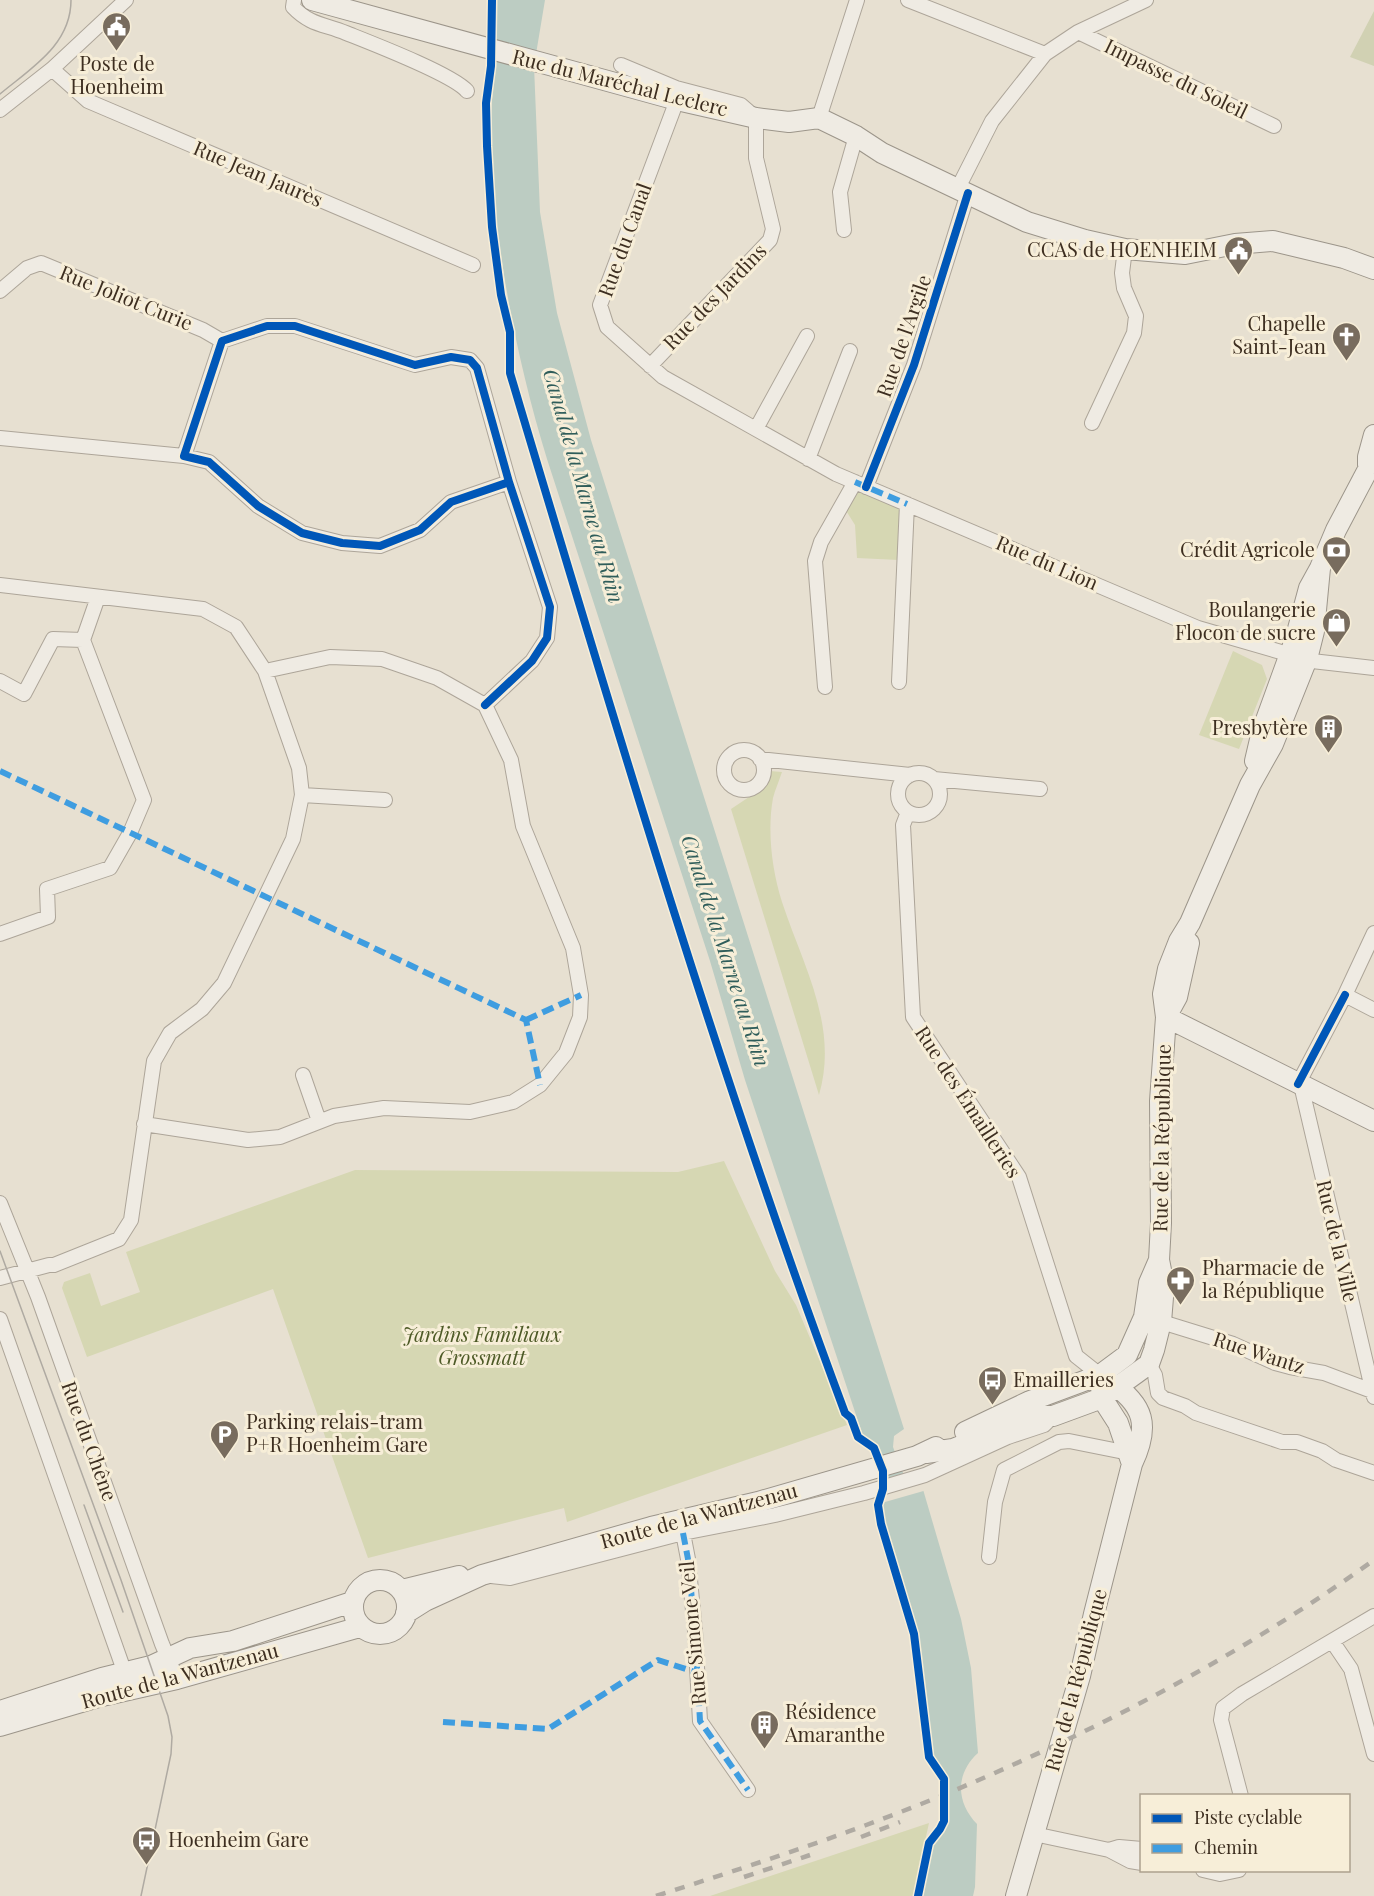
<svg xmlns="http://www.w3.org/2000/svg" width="1374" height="1896" font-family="'Playfair Display',serif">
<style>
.green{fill:#d6d7b3}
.cemetery{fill:#d1d1b3}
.water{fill:#bcccc2}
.pier{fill:#e7e0d1}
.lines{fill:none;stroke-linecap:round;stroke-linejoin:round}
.street-casing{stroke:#ada599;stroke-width:16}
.secondary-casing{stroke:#9c958a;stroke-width:22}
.street{stroke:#efebe3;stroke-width:14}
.secondary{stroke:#efebe3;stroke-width:20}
.tram{stroke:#afaaa2;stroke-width:1.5}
.rail{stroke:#afaaa2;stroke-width:4.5;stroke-dasharray:10 10;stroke-linecap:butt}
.quiet{stroke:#3f9de0;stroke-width:6;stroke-dasharray:12 6;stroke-linecap:butt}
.cycleway-casing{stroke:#f7eed8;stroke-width:11}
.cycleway{stroke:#0057b8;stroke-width:8}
.labels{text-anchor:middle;stroke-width:6;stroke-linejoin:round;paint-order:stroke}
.poi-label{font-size:20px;fill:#3d2e20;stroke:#f7eed8;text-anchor:end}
.street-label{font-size:20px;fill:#3d2e20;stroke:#f7eed8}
.park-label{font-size:20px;font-style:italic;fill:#4d5a26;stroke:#f7eed8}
.water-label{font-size:21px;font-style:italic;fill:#2f5d5a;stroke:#f7eed8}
</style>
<rect width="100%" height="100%" fill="#e7e0d1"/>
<!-- green -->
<path class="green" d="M857,489l43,18 -1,53 -42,-2 -2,-33 -10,-16z
M1233,651l29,14 5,14 -28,70 -40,-14z
M770,771l12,1c-3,9 -7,18 -9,26 -6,33 -1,73 9,104 21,64 57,124 37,193l-88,-286 33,-22z
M724,1161l51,110 21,34 51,120 -280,97 -3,-14 -196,50 -95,-269 -186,68 -25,-69 2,-6 26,-9 11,33 39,-14 -14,-40 229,-82 323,2z
M929,1823l-16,73h-203z"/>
<!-- cemetery -->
<path class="cemetery" d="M1374,11v55l-24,-9z"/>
<!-- water -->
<path class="water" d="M496,0h49l-11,66 6,146 17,101 34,127 313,989 -10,7 -1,11 12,31 17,8 39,133 10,49 7,85c-23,21 -22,49 -1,71l-2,63 -2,9h-53l13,-55 10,-12 4,-11v-36l-1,-7 -11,-11 -16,-125 -39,-135 10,-19 -2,-10 -10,-27 -7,-8 -8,-4 -118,-356 -35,-119 -163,-502c-29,-95 -48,-192 -56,-291 -3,-38 2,-75 5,-113 1,-18 0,-37 0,-55z"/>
<!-- pier -->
<path class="pier" d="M915,1482l9,2 3,6 -49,14 9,-19z"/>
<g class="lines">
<defs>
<path id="street" d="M294,0l-1,7c17,18 31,17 53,26 25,10 106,41 121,58
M908,0l137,54
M1078,32l196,94
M621,65l55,23 65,17 15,13v40l17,71 -3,11 -120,126
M52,69l36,32 385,164
M677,100l-77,205 7,22 56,50 173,97 362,154 114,33 62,7
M0,110l52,-41 74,-69
M819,118l38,-118
M958,188l34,-67 53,-67 33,-22 68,-32
M844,230l-4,-38 16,-56
M0,291l27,-23 14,-5 162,67 19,11
M1092,423l42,-90 2,-17 -12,-28 -2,-15 3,-24
M756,429l51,-93
M0,438l184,18
M808,459l42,-108
M866,487l48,-122 54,-172
M0,585l203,24 33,18 29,44 34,97 3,27 -9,44 -69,144 -22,26 -32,24 -16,28 -23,159 -12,19 -65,26h-5l-49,13
M0,681l24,13 29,-55 30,1
M899,682l8,-178
M825,687l-10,-126 6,-19 34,-60
M485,705l47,-44 15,-23 3,-31 -41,-125 -58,20 -31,28 -40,16 -38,-3 -40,-10 -44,-27 -49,-44 -25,-6 38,-115 45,-15h28l120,39 36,-8 19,3 7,8 32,114
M724 770a20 20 0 1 1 40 0a20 20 0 1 1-40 0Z
M760,759l150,16
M898 794a21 21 0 1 1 42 0a21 21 0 1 1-42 0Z
M934,779l106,10
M302,795l83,5
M908,812l-5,13 10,192 106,160 57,179 24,19
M0,934l48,-17 -1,-28 63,-21 20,-35 14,-33 -61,-160 15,-43
M1345,995l29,15
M303,1075l16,46
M1298,1084l47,-89 29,-62
M1301,1085l73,312
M144,1124l104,16 32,-3 54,-21 50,-8 86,4 43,-10 27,-17 26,-32 14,-36 1,-22 -8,-47 -50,-122 -12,-66 -26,-55 -48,-27 -55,-19 -52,-2 -65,14
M0,1203l38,94 124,347 15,35
M0,1319l127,360
M1152,1319l81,25 42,19 15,4 34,6 48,18
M1149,1364l6,11 3,18 5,5 22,8 11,7 86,29h15l25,9 14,9 38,13
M683,1533l5,26 7,72 5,90 48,69
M989,1557l6,-55 9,-32 55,-28 10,-1 60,12
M491,1576l19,2 173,-45 92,-18 89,-22 61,-18 83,-38 36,-12 9,-9
M1332,1641l19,28 23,85
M1241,1796l-20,-76 2,-12 19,-14 132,-78
M1034,1834l75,16 21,11 12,2
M1109,1850l10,-3 23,2
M1203,1870l17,4 19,-4"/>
<path id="secondary" d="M312,0l365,100 79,18 33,4 30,-4 37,18 26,17 145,69 58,18 40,9 60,5 50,-10 38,-3 71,17 30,11
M1368,465v-8l6,-22
M1255,761l7,-30 33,-91 14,-52 11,-20 16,-38 38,-72
M1166,1017l208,104
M1166,1017l11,-20 12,-54
M1101,1386l1,12 16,25 14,41
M965,1432l65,-31 70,-26 27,-20 17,-38 5,-34 10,-23
M926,1453l27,-4 88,-35 12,2 49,-18 47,-34 5,-14 7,-28 3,-37 -5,-25 2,-37 -1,-122 6,-84 -3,-23 5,-25 11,-28 11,-18 60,-138 23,-41 34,-85 7,-28 6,-63
M353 1607a27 27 0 1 1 54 0a27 27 0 1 1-54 0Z
M402,1590l57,-14
M406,1613l19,-12 57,-26 169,-48 107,-25 159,-46 19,-9
M0,1711l102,-33 49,-12 39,-18 43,-7 119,-39
M0,1726l102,-30 75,-17 183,-52
M1016,1896l64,-220 14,-62 38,-150c18,-38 13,-59 -23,-83"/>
</defs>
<!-- street casing -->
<use href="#street" class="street-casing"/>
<!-- secondary casing -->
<use href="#secondary" class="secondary-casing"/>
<!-- street -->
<use href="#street" class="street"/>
<!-- secondary -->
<use href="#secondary" class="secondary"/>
<!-- tram -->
<path class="tram" d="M0,94c31,-26 71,-49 71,-94
M0,1251l121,329 47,136 4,21 -1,17 -30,142
M84,1505l39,107"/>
<!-- rail -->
<path class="rail" d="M861,1837l39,-15
M744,1877l66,-22
M656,1896c119,-38 238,-77 352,-129 128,-57 253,-126 366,-207"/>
<!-- quiet -->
<path class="quiet" d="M855,482l52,22
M0,771l526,249 14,65
M526,1020l55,-25
M683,1533l5,26 7,72 5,90 48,69
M443,1722l105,7 110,-69 40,13"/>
<defs>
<path id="cycleway" d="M492,0l-1,66 -5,37 1,43 5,81 9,68 9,37v41c104,348 208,699 335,1040l6,5 7,19 16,11 9,23v18l-5,16 3,19 33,110 15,123 15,22v42l-4,8 -11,14 -11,53
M866,487l48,-122 54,-172
M485,705l47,-44 15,-23 3,-31 -41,-125 -58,20 -31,28 -40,16 -38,-3 -40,-10 -44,-27 -49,-44 -25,-6 38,-115 45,-15h28l120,39 36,-8 19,3 7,8 32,114
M1298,1084l47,-89"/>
</defs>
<!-- cycleway casing -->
<use href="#cycleway" class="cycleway-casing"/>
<!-- cycleway -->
<use href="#cycleway" class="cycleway"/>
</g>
<!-- icons -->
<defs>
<symbol id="civic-pin" viewBox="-11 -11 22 30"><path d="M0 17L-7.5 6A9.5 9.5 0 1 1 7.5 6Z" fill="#786c5e" stroke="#f7eed8"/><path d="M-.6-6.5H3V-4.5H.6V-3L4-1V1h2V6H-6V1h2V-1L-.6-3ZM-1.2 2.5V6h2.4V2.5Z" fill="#fff"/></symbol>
<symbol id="church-pin" viewBox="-11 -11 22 30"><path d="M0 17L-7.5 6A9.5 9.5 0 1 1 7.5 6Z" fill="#786c5e" stroke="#f7eed8"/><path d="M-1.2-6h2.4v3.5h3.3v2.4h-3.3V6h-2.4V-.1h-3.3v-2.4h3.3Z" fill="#fff"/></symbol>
<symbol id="bank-pin" viewBox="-11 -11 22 30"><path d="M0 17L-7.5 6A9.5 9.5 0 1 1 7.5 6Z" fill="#786c5e" stroke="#f7eed8"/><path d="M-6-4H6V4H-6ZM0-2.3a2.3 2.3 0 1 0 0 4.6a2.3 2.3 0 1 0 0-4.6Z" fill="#fff"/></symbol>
<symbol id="shop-pin" viewBox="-11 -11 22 30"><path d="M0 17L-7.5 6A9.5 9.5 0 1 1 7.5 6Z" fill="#786c5e" stroke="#f7eed8"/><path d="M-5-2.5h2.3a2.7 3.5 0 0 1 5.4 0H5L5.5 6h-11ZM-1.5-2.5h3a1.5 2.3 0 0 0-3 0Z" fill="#fff"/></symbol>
<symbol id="building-pin" viewBox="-11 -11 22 30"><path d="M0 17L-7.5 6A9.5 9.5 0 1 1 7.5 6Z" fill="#786c5e" stroke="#f7eed8"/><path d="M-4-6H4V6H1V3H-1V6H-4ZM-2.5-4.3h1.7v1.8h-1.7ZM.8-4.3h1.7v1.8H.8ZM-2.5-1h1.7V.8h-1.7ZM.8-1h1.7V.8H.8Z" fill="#fff"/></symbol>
<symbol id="pharmacy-pin" viewBox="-11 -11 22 30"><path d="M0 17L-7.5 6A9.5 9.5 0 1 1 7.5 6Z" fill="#786c5e" stroke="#f7eed8"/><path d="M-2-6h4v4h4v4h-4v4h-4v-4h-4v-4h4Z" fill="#fff"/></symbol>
<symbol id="bus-pin" viewBox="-11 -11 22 30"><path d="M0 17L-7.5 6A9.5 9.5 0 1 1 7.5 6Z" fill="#786c5e" stroke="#f7eed8"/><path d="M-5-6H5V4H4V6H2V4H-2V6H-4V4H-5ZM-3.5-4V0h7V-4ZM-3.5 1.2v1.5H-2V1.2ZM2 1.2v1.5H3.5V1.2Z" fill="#fff"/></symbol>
<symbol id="parking-pin" viewBox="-11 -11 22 30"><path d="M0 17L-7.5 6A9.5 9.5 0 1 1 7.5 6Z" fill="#786c5e" stroke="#f7eed8"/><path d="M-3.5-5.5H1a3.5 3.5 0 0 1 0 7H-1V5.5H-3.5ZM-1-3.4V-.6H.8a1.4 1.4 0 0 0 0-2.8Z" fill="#fff"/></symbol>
</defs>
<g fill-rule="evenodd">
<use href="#civic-pin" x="100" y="10" width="33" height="45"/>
<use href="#civic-pin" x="1222" y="234" width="33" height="45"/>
<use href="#church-pin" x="1330" y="320" width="33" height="45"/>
<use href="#bank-pin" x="1320" y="534" width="33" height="45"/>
<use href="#shop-pin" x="1320" y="606" width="33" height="45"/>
<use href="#building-pin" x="1312" y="712" width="33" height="45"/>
<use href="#pharmacy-pin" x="1164" y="1264" width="33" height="45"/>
<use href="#bus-pin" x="976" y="1364" width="33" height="45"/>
<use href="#parking-pin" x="208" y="1418" width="33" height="45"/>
<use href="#building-pin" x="748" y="1708" width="33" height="45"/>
<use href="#bus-pin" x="130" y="1824" width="33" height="45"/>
</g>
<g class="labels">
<!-- poi labels -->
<g class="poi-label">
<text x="117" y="71" text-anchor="middle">Poste de<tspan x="117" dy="23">Hoenheim</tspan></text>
<text x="1217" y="257">CCAS de HOENHEIM</text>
<text x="1326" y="331">Chapelle<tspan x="1326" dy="23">Saint-Jean</tspan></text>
<text x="1315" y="557">Crédit Agricole</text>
<text x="1316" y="617">Boulangerie<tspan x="1316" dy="23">Flocon de sucre</tspan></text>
<text x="1308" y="735">Presbytère</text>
<text x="1202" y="1275" text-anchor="start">Pharmacie de<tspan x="1202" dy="23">la République</tspan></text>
<text x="1013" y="1387" text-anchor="start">Emailleries</text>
<text x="246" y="1429" text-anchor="start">Parking relais-tram<tspan x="246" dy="23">P+R Hoenheim Gare</tspan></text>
<text x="785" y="1719" text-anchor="start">Résidence<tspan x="785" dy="23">Amaranthe</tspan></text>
<text x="168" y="1847" text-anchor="start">Hoenheim Gare</text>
</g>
<!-- street labels -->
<g class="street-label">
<text transform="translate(1176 79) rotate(26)" y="7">Impasse du Soleil</text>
<text transform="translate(620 83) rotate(14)" y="7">Rue du Maréchal Leclerc</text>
<text transform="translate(258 174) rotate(23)" y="7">Rue Jean Jaurès</text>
<text transform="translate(625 240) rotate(-70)" y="7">Rue du Canal</text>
<text transform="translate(715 297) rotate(-46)" y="7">Rue des Jardins</text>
<text transform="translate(126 298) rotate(22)" y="7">Rue Joliot Curie</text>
<text transform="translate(904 336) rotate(-71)" y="7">Rue de l'Argile</text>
<text transform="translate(1047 563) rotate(23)" y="7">Rue du Lion</text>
<text transform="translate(968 1102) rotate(57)" y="7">Rue des Émailleries</text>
<text transform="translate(1162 1138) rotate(-89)" y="7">Rue de la République</text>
<text transform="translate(1337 1241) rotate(77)" y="7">Rue de la Ville</text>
<text transform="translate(1259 1353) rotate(18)" y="7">Rue Wantz</text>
<text transform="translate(89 1441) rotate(70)" y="7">Rue du Chêne</text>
<text transform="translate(699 1516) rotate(-15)" y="7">Route de la Wantzenau</text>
<text transform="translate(693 1633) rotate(-95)" y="7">Rue Simone Veil</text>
<text transform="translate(180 1676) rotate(-15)" y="7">Route de la Wantzenau</text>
<text transform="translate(1076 1680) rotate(-75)" y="7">Rue de la République</text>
</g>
<!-- park labels -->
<g class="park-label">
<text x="482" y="1342">Jardins Familiaux<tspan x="482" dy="23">Grossmatt</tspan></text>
</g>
<!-- water labels -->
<g class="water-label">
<text transform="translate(583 486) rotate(74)" y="7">Canal de la Marne au Rhin</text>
<text transform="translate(725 951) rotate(72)" y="7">Canal de la Marne au Rhin</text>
</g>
</g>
<!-- legend -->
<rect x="1140" y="1794" width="210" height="78" fill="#f7eed8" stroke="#ada18e" stroke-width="1.5"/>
<rect x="1152" y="1814" width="30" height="9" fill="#0057b8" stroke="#ada18e" stroke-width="1.5"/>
<text x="1194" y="1824" font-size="18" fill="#3d2e20">Piste cyclable</text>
<rect x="1152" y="1844" width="30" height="9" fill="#3f9de0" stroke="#ada18e" stroke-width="1.5"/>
<text x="1194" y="1854" font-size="18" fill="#3d2e20">Chemin</text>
</svg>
